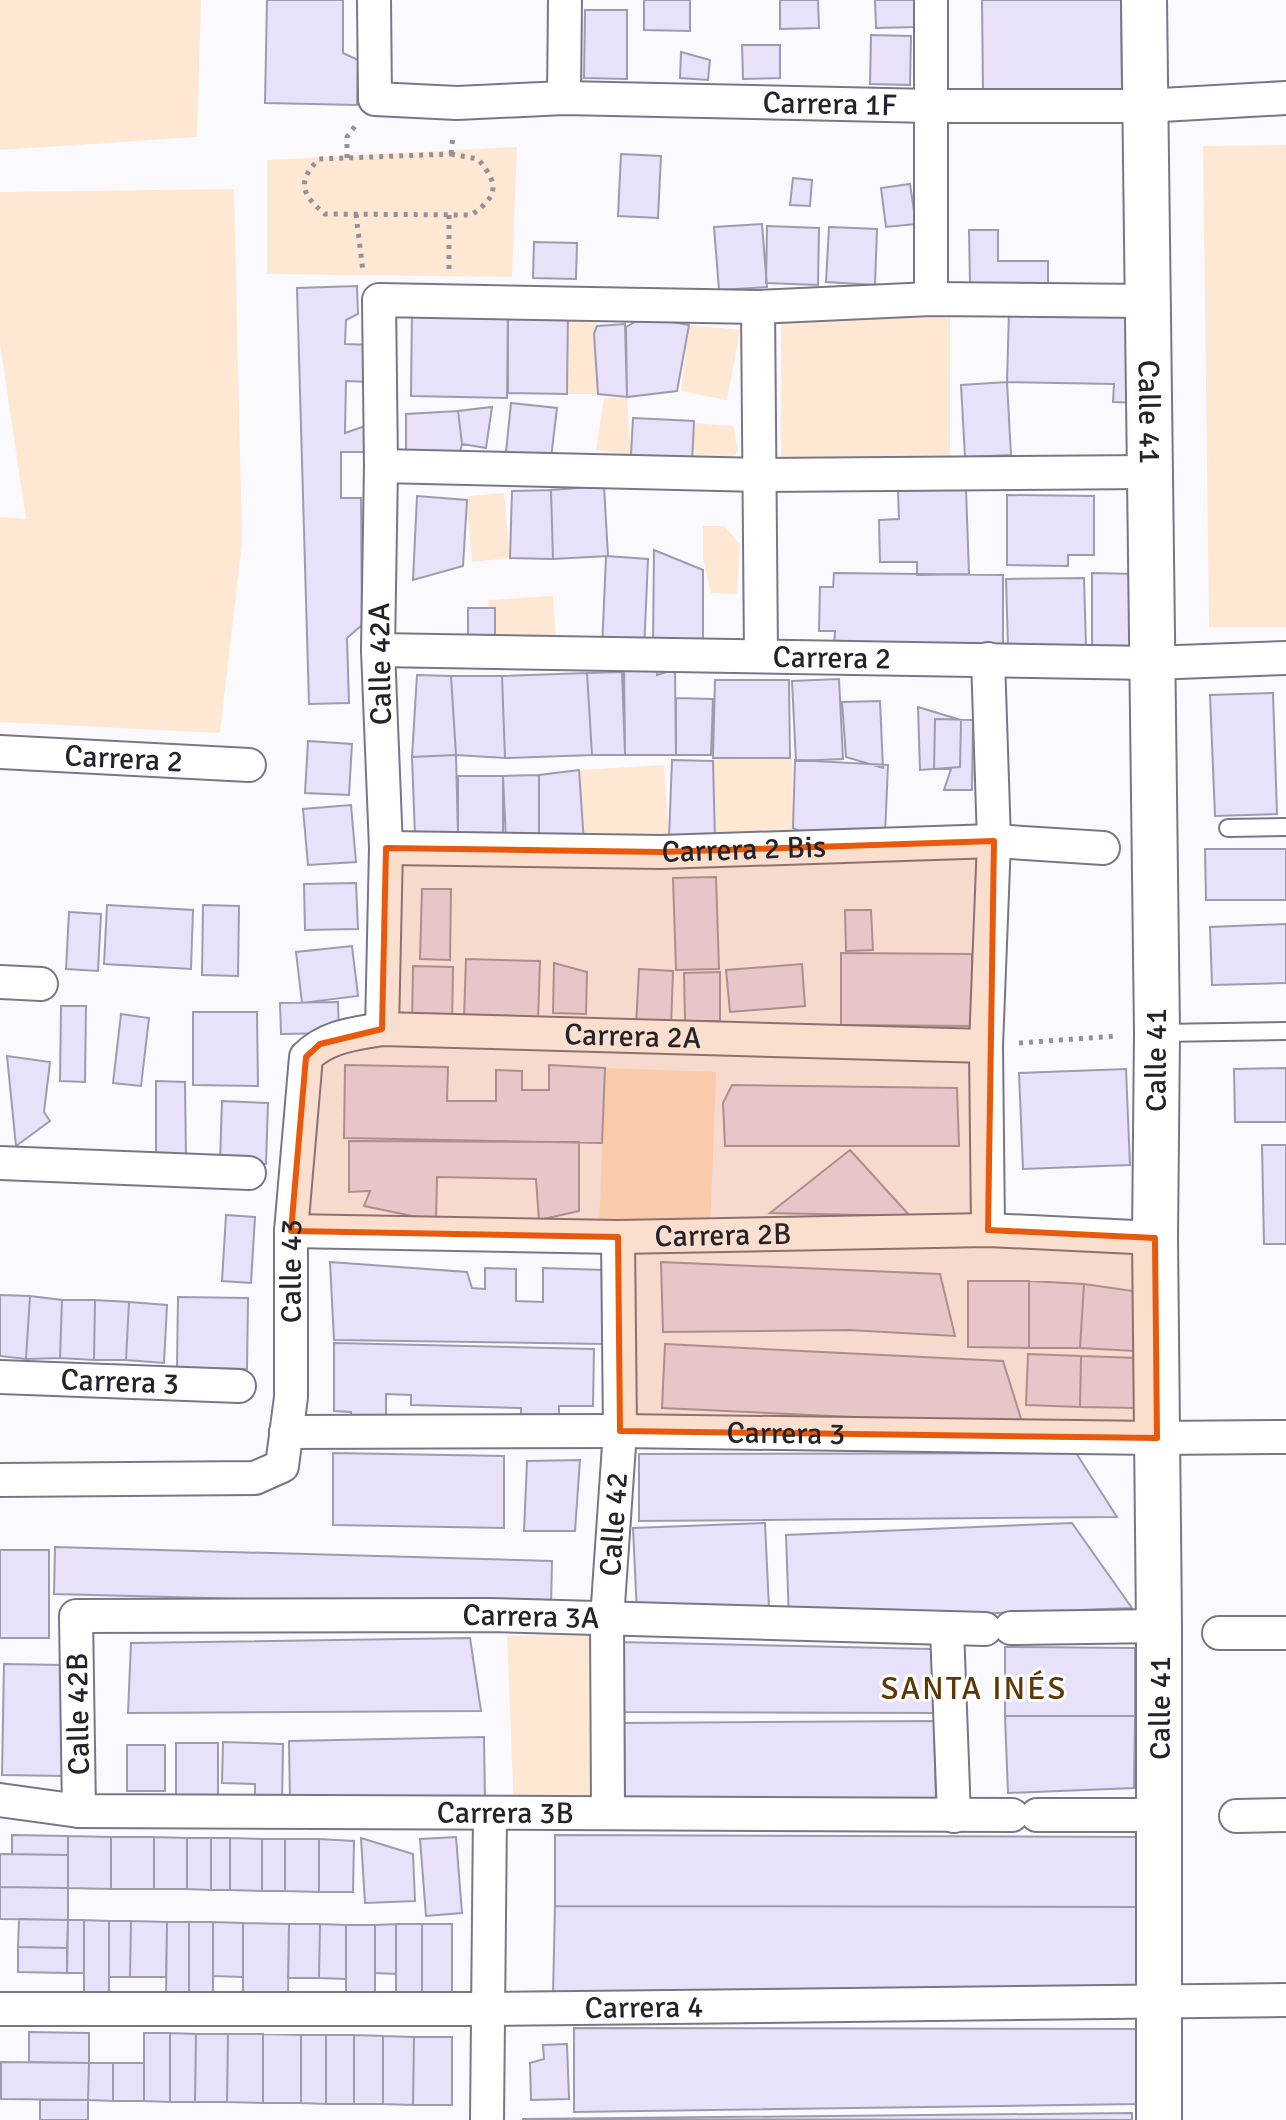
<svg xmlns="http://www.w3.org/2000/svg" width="1286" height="2120" font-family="Signika,sans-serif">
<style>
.green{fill:#fee8d3}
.building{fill:#e7e2f9;stroke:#9f9bae;stroke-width:2}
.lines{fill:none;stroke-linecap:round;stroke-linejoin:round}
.lane-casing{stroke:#797687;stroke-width:20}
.street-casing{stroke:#797687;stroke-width:36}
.secondary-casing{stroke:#797687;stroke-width:48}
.path{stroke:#939298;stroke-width:5;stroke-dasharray:4 6;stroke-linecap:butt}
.lane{stroke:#fff;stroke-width:16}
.street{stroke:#fff;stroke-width:32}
.secondary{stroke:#fff;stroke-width:44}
.marked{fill:#e8590c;fill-opacity:0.2;stroke:#e8590c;stroke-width:6;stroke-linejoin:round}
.labels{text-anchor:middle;stroke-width:6;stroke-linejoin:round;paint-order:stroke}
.street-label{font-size:30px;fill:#24232a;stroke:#fff}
.neighbourhood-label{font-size:32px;letter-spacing:2px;fill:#5d3805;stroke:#fff}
</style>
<rect width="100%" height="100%" fill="#fafafe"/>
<!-- green -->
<path class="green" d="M0,0h201l-4,137 -197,13z
M1286,145v482h-77l-6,-481z
M517,147l-5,130 -245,-3v-114z
M234,189l8,353 -22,191 -220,-11v-205l26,2 -26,-175v-152z
M567,311h31v83h-31z
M781,317l169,1v145h-169z
M689,325l51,5 -13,70 -46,-9z
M627,397l4,58 -35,-5 8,-52z
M693,423l40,3 5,25 -7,7 -2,12c-33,-10 -39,-11 -36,-47z
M504,493l6,65 -38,4 -5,-57 2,-9z
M703,526h21l16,18 -3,50 -26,-1 -8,-34z
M553,596l3,48 -65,4 -3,-48z
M713,758h79l1,70 15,8 -93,5z
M664,765l5,73 -85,5 -5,-73z
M605,1068l111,4 -6,162 -111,-5z
M603,1632l1,176 -90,3 -7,-175z"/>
<!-- building -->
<path class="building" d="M267,0h76v53l15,7 -1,45 -92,-2z
M644,0h46v31l-46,-1z
M780,0h38l1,28 -39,1z
M875,0h44v27l-43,1z
M982,0h139l1,90 -139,1z
M585,10h42v69l-43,-1z
M871,35l40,1 -1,49 -40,-1z
M742,45h38v33l-37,1z
M681,52l29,8 -2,20 -28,-2z
M621,154l40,2 -3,62 -40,-2z
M793,178l19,2 -2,26 -20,-1z
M910,184l6,40 -30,3 -5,-39z
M762,224l5,63 -48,3 -5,-63z
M767,226l52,2 -1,57 -52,-2z
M829,227l48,2 -2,56 -49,-3z
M969,230h29v31h50v23h-78z
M534,242l43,1 -1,36 -43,-1z
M357,286l1,28 -12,6 -1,24 27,1 -1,37 -25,-1 -1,52 20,-7 1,26h-25v46h20l1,127 -15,13 2,65 -40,1 -12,-416z
M412,307l96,1 -1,90 -96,-2z
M568,307l-1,87 -59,-1v-85z
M1009,310l131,2 -1,91 -26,-1 1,-18 -107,-2z
M644,317l45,8 -12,66 -50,6 -1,-70z
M625,324l2,73 -29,-3 -4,-60 3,-8z
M1007,382l4,73 -46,2 -4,-72z
M511,403l46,5 -6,50 -45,-6z
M492,407l-6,41 -24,-4 -4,-33z
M458,411l4,33 -3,12 -53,4v-46z
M633,418l61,3 -2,43 -8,6 -53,-15z
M604,486l4,70 -55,3 -2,-69z
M966,489l3,85 -52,1v-13h-37l-1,-42 20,-1 -1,-28z
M551,490l2,69 -43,-1 2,-67z
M1007,495l87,1v59h-26v11l-61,-1z
M417,496l50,4 -4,66 -50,14z
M654,550l49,20v69l-5,4h-45z
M606,556l42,3 -4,92 -42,-1z
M834,573l169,2v75l-169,-2 1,-17h-16l1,-44h13z
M1092,573l44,1 1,88h-45z
M1084,578l2,69 -78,1 -2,-69z
M468,608h27v31l-27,-1z
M658,660l-1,15 18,-6 1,86h-51l-1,-90z
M622,672l3,83h-33l-5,-82z
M587,673l5,82 -87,3 -3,-82z
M417,675l34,1 5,79 -44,2z
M451,676h51l3,82 -49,-3z
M839,679l4,80 -47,2 -4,-80z
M715,680h74l1,78h-77z
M1273,693l4,121 -62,2 -5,-121z
M676,698l37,1 -2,56h-35z
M880,701l3,67 -37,-11 -4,-55z
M918,707l43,13 -1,47 -40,3z
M935,719l38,1 -1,70h-28l7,-21h-17z
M308,741l44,3 -3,51 -44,-2z
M456,755l2,81h-43l-3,-79z
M672,760l41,1 2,80 -46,-3z
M795,760l93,5 -3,70 -77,1 -15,-8z
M579,770l5,73 -45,-1v-67z
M539,775v67l-33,-1 -3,-65z
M458,776h45v61l-45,-1z
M351,805l5,57 -48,3 -5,-56z
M1205,849h81v51h-80z
M716,877l3,92 -43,1 -3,-92z
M356,883l2,46 -53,1 -1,-46z
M422,889h29l-1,71 -30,-1z
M107,905l86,5 -2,59 -87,-5z
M203,905l36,1 -1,70 -36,-1z
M845,910h26l2,40 -27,1z
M69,912l32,2 -3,57 -32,-2z
M1286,924v59l-74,2 -2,-58z
M352,946l6,50 -56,7 -6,-51z
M841,953l131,1v72l-131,-1z
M466,959l74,2 -2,59 -74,-2z
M554,963l33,9 -1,42 -33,-1z
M802,964l3,42 -75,6 -4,-42z
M413,966l40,1 -1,61 -40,-1z
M639,969l34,2 -2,57 -35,-2z
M720,972v49h-35l-1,-48z
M338,1002l1,31 -58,1 -1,-31z
M61,1006h25l-1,76 -25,-1z
M193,1012h64l1,74 -65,-1z
M121,1014l28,4 -8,68 -28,-3z
M7,1056l43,6 -6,50 6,9 -34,25z
M345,1065l103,2 -1,34h49v-31l26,1v19h27v-25l56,3 -3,75 -258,-5z
M1286,1068v54h-51l-1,-53z
M1126,1069l4,96 -107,4 -4,-96z
M156,1081l29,1 1,76h-30z
M732,1085l225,3 2,58h-234l-2,-43z
M222,1101l46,2 -2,61 -46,-2z
M349,1141l230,1v69l-40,9 -3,-41 -99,-2 -1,44 -72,-15 6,-15 -21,1z
M1262,1145h24v99h-22z
M850,1150l60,66 -140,-3z
M226,1215l29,2 -4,66 -29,-2z
M330,1262l137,10 5,16 13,1v-21l31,1v32l27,1v-34l62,2v74l-271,-4z
M661,1262l279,12 15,62 -106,-6 -186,2z
M968,1281h61v67l-61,-1z
M1029,1281l55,3 -4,64h-51z
M1084,1284l56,8 -5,59 -55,-3z
M0,1295l30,1 -4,63 -26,-3z
M30,1296l32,4 -2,58 -34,1z
M178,1297l70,1 -1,71 -70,-1z
M62,1300h33l-1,60 -34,-2z
M95,1300l34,2 -3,58h-32z
M129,1302l38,3 -3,58 -38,-3z
M334,1343l260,6 -1,57h-34v12l-38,-1v-9l-110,-3v-10l-25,-1v36l-35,-1v-17l-17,-1z
M665,1344l338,17 20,64 -361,-17z
M1028,1354l53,2 -1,51 -54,-2z
M1081,1356l56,2v50l-57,-1z
M333,1453l171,3v72l-171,-3z
M1076,1453l41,64 -478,4v-67z
M580,1460l-5,71h-51l3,-70z
M765,1523l4,85 -132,6 -4,-86z
M1072,1523l60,85 -343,13 -3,-86z
M55,1547l497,14 -1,46 -497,-13z
M0,1550h49v88h-49z
M470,1638l11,73 -353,2 3,-70z
M617,1642l315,7 4,64 -312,-1z
M1005,1647l130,1v68h-130z
M4,1664l63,1 -2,111 -63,-1z
M1005,1716h130l-1,72 -126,5z
M934,1721l2,82 -311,3 -1,-83z
M484,1737l1,65 -195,1 -1,-62z
M223,1742l60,2 -1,64 -27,-1v-23l-33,-1z
M176,1743h42v65h-42z
M127,1745h38v46h-38z
M12,1835l56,1v19l-56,-1z
M555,1835l581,2v70l-581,-1z
M68,1836l43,1v52l-43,-1z
M111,1837h43v52h-43z
M154,1837l33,1v51h-33z
M456,1837l6,76 -36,3 -6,-77z
M187,1838h24v52l-24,-1z
M211,1838h19v52h-19z
M230,1838l32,1v52l-32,-1z
M361,1838l52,16 2,47 -50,2z
M262,1839h23v52h-23z
M285,1839h34v53l-34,-1z
M319,1839l35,2 -1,51h-34z
M0,1854l68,1v33l-68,-1z
M0,1887l68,1v32l-68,-1z
M555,1906l581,1 4,90 -587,-3z
M19,1919l49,1 -1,28 -49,-1z
M68,1920h16v53h-17z
M84,1920l25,1v77l-25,-1z
M109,1921h22l-1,56h-21z
M131,1921l36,1 -1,55h-36z
M167,1922h22v77l-23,-1z
M189,1922h24v77h-24z
M213,1922l30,1v54l-30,-1z
M243,1923l46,1 -1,73 -45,-1z
M289,1924h31l-1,54h-31z
M320,1924l26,1v54l-27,-1z
M396,1924h26v71h-26z
M396,1924v50l-21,-1v-48z
M422,1924h30v71h-30z
M346,1925h29v73l-29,-1z
M18,1947l49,1v25l-49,-1z
M574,2028l571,1 -9,75 -562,8z
M29,2032l60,1v30l-60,-1z
M144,2033h26v69l-26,-1z
M170,2033l26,1 -1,68h-25z
M196,2034h32l-1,68h-32z
M228,2034h35v69l-36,-1z
M263,2034l38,1v68h-38z
M301,2035h25v69l-25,-1z
M326,2035h28v69h-28z
M354,2035l29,1v68h-29z
M383,2036l31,1 -1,68 -30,-1z
M414,2037h38v68h-39z
M567,2044l2,55 -38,1 -1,-37 14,-4 -1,-14z
M1,2062l88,1 -1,37 -87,-1z
M89,2063h24v38l-25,-1z
M113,2063h31v38h-31z
M40,2100h48v20h-48z
M1132,2113v7l-610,-1z"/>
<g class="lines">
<defs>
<path id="lane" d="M1228,828l58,-1
M1160,1033l126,-2"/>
<g id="street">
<path id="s1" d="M374,0l1,99 82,4 107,-5 367,8h213l142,-8"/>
<path d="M931,0v299"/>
<path d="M564,98l1,-98"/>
<path d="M758,307l3,348"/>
<path d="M381,466l380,9 388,-3"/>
<path id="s2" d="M378,650l773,13 135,-5"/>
<path d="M988,659l6,182 -8,205 2,184"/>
<path id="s3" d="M0,752l249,13"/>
<path id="s4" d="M386,848l275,4 333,-11 109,7"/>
<path d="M0,982l41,2"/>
<path d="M382,1029l4,-181 -8,-198 3,-184 -2,-166 379,7 173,-8 217,2"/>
<path d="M0,1163l249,10"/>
<path id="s5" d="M291,1231l327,6 370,-7 167,8"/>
<path id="s6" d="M0,1377l239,9"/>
<path id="s7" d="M286,1432l334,-1 537,7 129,-1"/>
<path id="s8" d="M0,1480l255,-2 27,-12 9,-69v-166l15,-174c21,-21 48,-23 76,-28l604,17"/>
<path d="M1011,1628l148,-2"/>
<path d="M947,1629l7,187"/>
<path d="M1219,1633h67"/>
<path id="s9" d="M0,1800l79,11 933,4"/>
<path id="s10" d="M79,1811l-3,-195 413,-1 496,14"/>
<path id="s11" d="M608,1812l-1,-193 13,-188 -2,-194"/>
<path d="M1037,1815h123"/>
<path d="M1236,1816l50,-1"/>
<path id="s12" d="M0,2009h488l798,-9"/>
<path d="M487,2120l3,-307"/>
</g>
<g id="secondary">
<path id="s13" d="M1144,0l13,1033 -2,205 4,388v494"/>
</g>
</defs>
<!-- lane casing -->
<use href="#lane" class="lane-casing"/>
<!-- street casing -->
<use href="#street" class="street-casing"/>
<!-- secondary casing -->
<use href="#secondary" class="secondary-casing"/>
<!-- path -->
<path class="path" d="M451,154l27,5c21,25 21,37 -7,56l-146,-1c-23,-19 -29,-32 -6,-55z
M451,154l2,-18
M347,158v-21l8,-11
M356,214l7,58
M449,269v-55
M1019,1043l97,-7"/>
<!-- lane -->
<use href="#lane" class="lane"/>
<!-- street -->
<use href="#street" class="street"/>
<!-- secondary -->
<use href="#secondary" class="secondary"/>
</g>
<!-- marked area -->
<path class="marked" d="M994,841l-6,389 167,8 2,200 -537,-7 -2,-194 -327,-6 15,-174 14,-13 62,-15 4,-181 275,4z"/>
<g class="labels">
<!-- street labels -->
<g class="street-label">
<text dy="10" stroke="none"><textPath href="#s1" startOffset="554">Carrera 1F</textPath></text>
<text dy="10" stroke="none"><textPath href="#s13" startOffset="412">Calle 41</textPath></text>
<text dy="10" stroke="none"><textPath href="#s2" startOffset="454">Carrera 2</textPath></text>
<text transform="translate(380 664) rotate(-91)" y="10">Calle 42A</text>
<text dy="10" stroke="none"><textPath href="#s3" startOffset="124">Carrera 2</textPath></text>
<text dy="10" stroke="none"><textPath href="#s4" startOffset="358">Carrera 2 Bis</textPath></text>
<text dy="10" stroke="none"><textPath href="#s8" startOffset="1028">Carrera 2A</textPath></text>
<text transform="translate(1156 1060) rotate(-90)" y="10">Calle 41</text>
<text dy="10" stroke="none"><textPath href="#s5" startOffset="432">Carrera 2B</textPath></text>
<text dy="10" stroke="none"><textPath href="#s8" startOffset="480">Calle 43</textPath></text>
<text dy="10" stroke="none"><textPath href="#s6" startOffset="120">Carrera 3</textPath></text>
<text dy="10" stroke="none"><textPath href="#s7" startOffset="500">Carrera 3</textPath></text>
<text dy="10" stroke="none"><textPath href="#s11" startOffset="288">Calle 42</textPath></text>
<text dy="10" stroke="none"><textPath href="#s10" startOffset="650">Carrera 3A</textPath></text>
<text transform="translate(1160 1708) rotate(-90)" y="10">Calle 41</text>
<text transform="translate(78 1714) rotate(-91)" y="10">Calle 42B</text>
<text dy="10" stroke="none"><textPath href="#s9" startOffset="506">Carrera 3B</textPath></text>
<text dy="10" stroke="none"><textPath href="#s12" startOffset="644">Carrera 4</textPath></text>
</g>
<!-- neighbourhood labels -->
<g class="neighbourhood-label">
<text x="974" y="1699">SANTA INÉS</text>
</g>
</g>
</svg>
